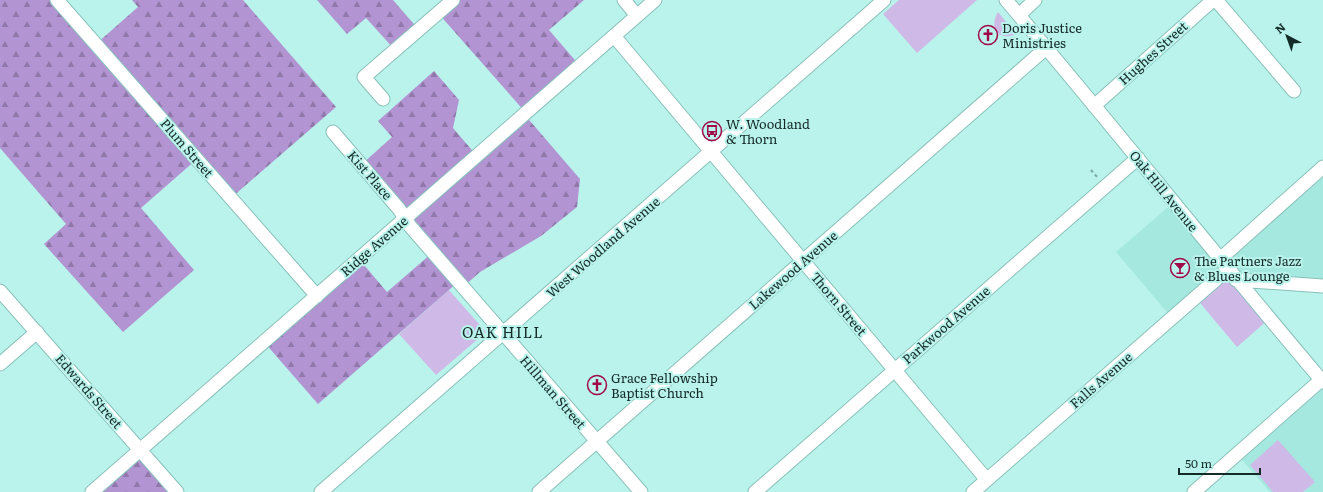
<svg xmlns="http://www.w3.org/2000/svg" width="1323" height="492" font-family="Literata,serif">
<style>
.built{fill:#a4e8df}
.green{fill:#cfbae7}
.forest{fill:url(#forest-firs)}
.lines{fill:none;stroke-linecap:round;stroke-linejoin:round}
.minor-casing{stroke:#89c1ba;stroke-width:15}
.path{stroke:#7ca9a3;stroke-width:2;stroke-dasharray:3 3;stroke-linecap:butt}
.minor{stroke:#fff;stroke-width:13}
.labels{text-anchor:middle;stroke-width:4;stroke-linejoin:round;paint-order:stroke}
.poi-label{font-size:13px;fill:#142b28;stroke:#b9f3eb;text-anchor:start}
.street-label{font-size:13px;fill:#142b28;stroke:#b9f3eb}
.quarter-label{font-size:15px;letter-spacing:1px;fill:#142b28;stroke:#b9f3eb}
</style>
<defs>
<pattern id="forest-firs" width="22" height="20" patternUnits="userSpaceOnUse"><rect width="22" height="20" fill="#b294d2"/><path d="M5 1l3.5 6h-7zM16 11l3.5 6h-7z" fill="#9079aa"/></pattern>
</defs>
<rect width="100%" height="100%" fill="#b9f3eb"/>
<!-- built -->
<path class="built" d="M1323,167v119l-87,-6 -64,38 -56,-66 58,-50 43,53z
M1323,382v110h-53l-33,-38z"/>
<!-- green -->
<path class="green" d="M899,0h78l-60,53 -34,-39z
M998,12l18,22c-17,8 -28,-6 -18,-22z
M1228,269l41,50 -32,28 -42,-50z
M449,290l37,42 -50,43 -37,-41z
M1278,440l37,42 -12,10h-30l-23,-27z"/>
<!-- forest -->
<path class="forest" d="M0,0h57l39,44 42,-37 -6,-7h111l93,107 -105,91 -34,-39 -56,49 53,62 -71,62 -79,-88 22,-20 -66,-76z
M317,0h76l26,30 -24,20 -29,-32 -19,16z
M453,0h131l-35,30 31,36 -54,47 -88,-100z
M434,71l25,29 -6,28 24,28 47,-42 56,65 -3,28 -36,29 -61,36 -18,16 -5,-5 -139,121 -54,-62 95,-83 28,33 45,-39 -71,-88 31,-28 -14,-16z
M140,450l37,42h-85z"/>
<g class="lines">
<defs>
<path id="minor" d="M57,0l260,296
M624,0l13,16
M1006,0c107,126 210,256 317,382
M1216,0l78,91
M1019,15l16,-15
M614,36l373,444
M383,99l-19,-22 89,-77
M1094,106l119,-106
M333,132l66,77 11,17 231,266
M1220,259l103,-92
M1236,280l87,6
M0,291l177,201
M0,364l37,-32
M92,492l563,-492
M321,492l563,-492
M539,492l507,-444
M755,492l383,-334
M973,492l255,-223
M1194,492l127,-112"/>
</defs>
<!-- minor casing -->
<use href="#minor" class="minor-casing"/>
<!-- path -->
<path class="path" d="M1091,170l7,8"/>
<!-- minor -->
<use href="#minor" class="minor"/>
</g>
<!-- icons -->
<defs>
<symbol id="church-ring" viewBox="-11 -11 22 22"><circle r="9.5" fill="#b9f3eb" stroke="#a20948" stroke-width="1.5"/><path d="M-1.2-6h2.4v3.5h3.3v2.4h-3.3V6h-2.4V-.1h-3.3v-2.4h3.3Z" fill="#a20948"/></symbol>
<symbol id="bus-ring" viewBox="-11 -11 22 22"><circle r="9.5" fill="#b9f3eb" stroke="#a20948" stroke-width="1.5"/><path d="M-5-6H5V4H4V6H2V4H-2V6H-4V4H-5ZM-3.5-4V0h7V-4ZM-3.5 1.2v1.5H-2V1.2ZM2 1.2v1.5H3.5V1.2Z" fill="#a20948"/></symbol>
<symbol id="bar-ring" viewBox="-11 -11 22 22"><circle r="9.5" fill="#b9f3eb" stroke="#a20948" stroke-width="1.5"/><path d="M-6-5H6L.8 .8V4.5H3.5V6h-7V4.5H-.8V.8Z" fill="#a20948"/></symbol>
</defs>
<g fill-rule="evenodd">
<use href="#church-ring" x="977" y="24" width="22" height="22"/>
<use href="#bus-ring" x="701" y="120" width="22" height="22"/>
<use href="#bar-ring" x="1169" y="257" width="22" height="22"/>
<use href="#church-ring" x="586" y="374" width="22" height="22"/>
</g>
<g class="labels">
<!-- poi labels -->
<g class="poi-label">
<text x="1002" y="33">Doris Justice<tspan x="1002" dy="15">Ministries</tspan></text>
<text x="726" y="129">W. Woodland<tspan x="726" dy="15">&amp; Thorn</tspan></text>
<text x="1194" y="266">The Partners Jazz<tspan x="1194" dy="15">&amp; Blues Lounge</tspan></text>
<text x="611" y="383">Grace Fellowship<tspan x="611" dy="15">Baptist Church</tspan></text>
</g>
<!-- street labels -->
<g class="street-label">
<text transform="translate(1153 53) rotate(-42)" y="5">Hughes Street</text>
<text transform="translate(187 148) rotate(49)" y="5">Plum Street</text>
<text transform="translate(370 175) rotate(49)" y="5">Kist Place</text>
<text transform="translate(1164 191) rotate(51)" y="5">Oak Hill Avenue</text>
<text transform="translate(374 246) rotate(-41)" y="5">Ridge Avenue</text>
<text transform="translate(603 247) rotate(-41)" y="5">West Woodland Avenue</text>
<text transform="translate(793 270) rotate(-41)" y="5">Lakewood Avenue</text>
<text transform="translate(839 304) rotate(50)" y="5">Thorn Street</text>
<text transform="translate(946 325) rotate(-41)" y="5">Parkwood Avenue</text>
<text transform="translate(1101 380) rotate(-41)" y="5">Falls Avenue</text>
<text transform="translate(89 391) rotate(49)" y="5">Edwards Street</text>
<text transform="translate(553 392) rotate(49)" y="5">Hillman Street</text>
</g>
<!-- quarter labels -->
<g class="quarter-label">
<text x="503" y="338">OAK HILL</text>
</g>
</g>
<!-- north arrow -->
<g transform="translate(1287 36) rotate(319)" stroke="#b9f3eb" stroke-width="3" paint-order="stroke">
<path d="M0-3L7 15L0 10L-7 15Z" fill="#142b28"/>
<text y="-6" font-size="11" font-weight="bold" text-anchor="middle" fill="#142b28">N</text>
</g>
<!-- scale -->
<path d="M1179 468v6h81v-6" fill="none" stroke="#142b28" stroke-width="2"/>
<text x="1185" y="468" font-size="12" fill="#142b28" stroke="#b9f3eb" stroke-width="3" paint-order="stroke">50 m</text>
</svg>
